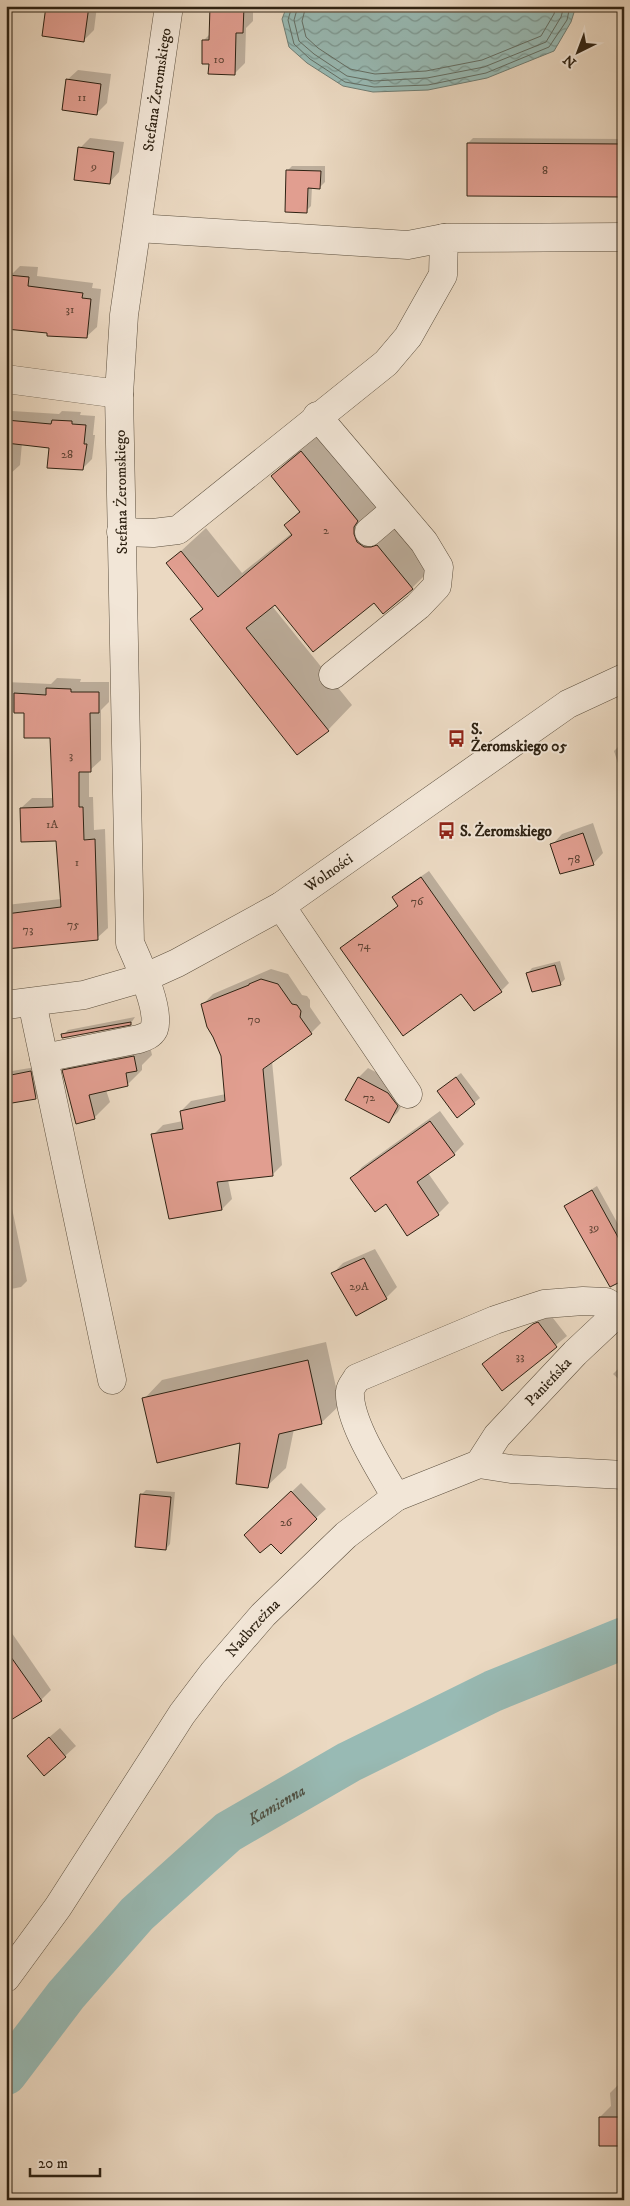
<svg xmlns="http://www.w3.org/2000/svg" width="630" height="2206" font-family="'IM FELL DW Pica',serif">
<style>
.water{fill:url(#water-waves);stroke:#6e7d74}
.shadow{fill:#0003}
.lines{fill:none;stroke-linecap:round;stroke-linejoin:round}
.shore{stroke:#636e64;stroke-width:1}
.river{stroke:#98bab4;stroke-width:42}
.building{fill:#e19e90;stroke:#2e2213}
.minor-casing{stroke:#5d503f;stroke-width:29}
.minor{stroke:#f2e6d7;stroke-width:28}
.labels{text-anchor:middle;stroke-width:4;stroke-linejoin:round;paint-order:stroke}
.number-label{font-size:12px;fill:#5b4132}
.street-label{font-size:15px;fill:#2e2213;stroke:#f2e6d7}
.poi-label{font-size:15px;font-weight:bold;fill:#2e2213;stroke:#f2e6d7;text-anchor:start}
.water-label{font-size:16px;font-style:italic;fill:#4e5043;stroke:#f2e6d7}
</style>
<defs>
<pattern id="water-waves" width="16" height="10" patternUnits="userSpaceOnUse" patternTransform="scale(1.25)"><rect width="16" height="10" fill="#98bab4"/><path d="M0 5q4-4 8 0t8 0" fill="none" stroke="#7c9791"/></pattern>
</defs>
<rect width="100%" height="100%" fill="#ebd9c2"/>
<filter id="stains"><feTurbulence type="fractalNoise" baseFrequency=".004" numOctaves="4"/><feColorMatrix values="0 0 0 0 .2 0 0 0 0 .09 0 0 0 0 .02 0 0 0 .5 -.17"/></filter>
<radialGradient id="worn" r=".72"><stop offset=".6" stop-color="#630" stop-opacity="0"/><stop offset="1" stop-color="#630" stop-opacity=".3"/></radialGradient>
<!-- water -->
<path class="water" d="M287,6h289l-5,16 -17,29 -67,27 -59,12 -55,2 -30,-6 -36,-23 -18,-16 -7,-28z"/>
<!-- shadow -->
<path class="shadow" d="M47,6h50l-3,24 -11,11z
M211,6h42v15l-7,7 -1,35 -10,10 -25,-10 -6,-23 6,-6z
M78,70l33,4 -4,29 -10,10 -30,-33z
M90,138l34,4 -5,30 -10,11 -29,-35z
M473,138l151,1v57l-156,-53z
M292,166h33v16l-5,5h-8l-1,19 -5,5 -19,-40z
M20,266l18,1 -1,9 56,7 -1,5 9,1 -4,38 -11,10 -80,-10v-55l7,1z
M6,405l6,6 47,3 3,-3 19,1 -1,3 15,1 -2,19h2l-3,24 -10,10 -32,-23 -28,-3 -2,22 -10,9h-4z
M326,428l63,95 47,41 -24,24 -38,13 -99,3 -3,2 80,99 -24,25 -136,-110 12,-13 -36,-44 38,-35 36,45 50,-40 -6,-8 14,-15 -28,-34 24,-24z
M57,678l24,1 -1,3h29v20l-8,8v50l-12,11v26h4l1,33 11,-1 3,99 -11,10 -91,9v-42l55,-6 -3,-60 -37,-31 11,-10h22l-2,-61 -27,-25h-19v-30l45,2z
M624,741v41l-10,-31z
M593,823l10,30 -10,11 -41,-19 10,-11z
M429,871l80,112 -8,8 -40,1 -119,-44 57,-43 -5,-8 7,-7z
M560,961l5,18 -5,5 -32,-11 4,-5z
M271,969l17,5 14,21 5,1 3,4v7l11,16 -10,10 -39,28 10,104 -10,10 -44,5 4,19 -10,10 -52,8 -17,-82 10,-10 20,-4 -2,-10 10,-10 35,-7 -4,-38 -19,-52 10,-10z
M135,1017l-4,6 -68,12 5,-5z
M149,1042l3,13 -10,10v5l-15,15 -21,5 4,12 -15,15 -18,5 -13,-51 15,-15z
M36,1067l5,25 -5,5 -30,6v-31z
M368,1068l30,16 9,12 -9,16 -9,9 -42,-22 12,-22z
M461,1073l19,25 -22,18 -14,-30z
M440,1111l24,33 -10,10 -26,19 21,30 -11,11 -31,20 -20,-31 -35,-25 10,-11z
M6,1179l21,102 -6,6 -15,3z
M597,1186l27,49v43l-59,-72z
M375,1249l22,38 -11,11 -30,17 -23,-42 10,-10z
M549,1313l18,23 -65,53 -19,-25 11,-10z
M326,1342l14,63 -19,18 -27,6 -8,39 -19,18 -25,-44 -98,-43 18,-19z
M624,1363v21l-11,-10z
M301,1483l25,26 -10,9 -35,34 -10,-10 -25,-7z
M146,1490l29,2 -5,52 -4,5 -25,-54z
M7,1626l44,64 -10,10 -35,11z
M60,1728l16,18 -11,10 -26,-10z
M624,2079v66l-24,-28 11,-11 -1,-13z"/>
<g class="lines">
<!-- shore -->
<path class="shore" d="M292,6l-4,14 6,24 16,15 35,23 29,5 54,-2 58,-12 63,-26 18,-27 3,-14
M298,6l-4,14 5,21 15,13 33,22 27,5 53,-3 57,-11 62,-25 15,-25 3,-11
M306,6l-4,15 4,16 12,11 32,21 25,5 51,-3 56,-11 59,-24 13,-22 2,-8"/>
<!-- river -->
<path class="river" id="s1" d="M6,2074l60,-79 71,-81 91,-82 121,-70 144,-71 131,-53"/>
</g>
<!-- building -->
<path class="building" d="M46,6h43l-5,36 -42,-6z
M210,6h34l-1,27h-7l-1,42 -27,-1 1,-10h-7v-24h7z
M66,79l35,5 -4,31 -35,-5z
M467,143l157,1v53l-157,-1z
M78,147l36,5 -4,32 -36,-4z
M286,170l35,1 -1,18 -12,-1 -1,25 -22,-1z
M8,275l21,2 -1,9 55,7 -1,5 9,1 -4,39 -40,-2v-3l-41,-4v-46z
M6,420l45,4 1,-4 20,1v3l14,1 -2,19h3l-4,26 -36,-2 2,-20 -43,-5z
M301,451l57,70 -4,6v7l3,8 7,5h7l6,-2 36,44 -30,25 -9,-11 -61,49 -38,-47 -29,23 83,103 -32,24 -107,-136 13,-10 -37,-46 15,-12 37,46 74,-62 -8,-10 16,-13 -29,-36z
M46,688l25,1v3h28v21h-9l1,59h-12v35h4l1,33 11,-1 3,101 -92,9v-35l55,-7 -5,-66 -35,1 -1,-34 33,-1 -3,-69h-26v-25h-10v-20l32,2z
M583,833l11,32 -34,9 -10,-30z
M421,877l81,115 -28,19 -13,-17 -58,42 -63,-88 58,-42 -6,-9z
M555,965l6,20 -29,7 -6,-19z
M261,979l17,5 14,20 5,1 4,6 -1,6 12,17 -49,35 10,107 -56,6 5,28 -53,9 -18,-85 32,-5 -3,-18 45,-10 -4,-45 -8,-19 -6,-10 -6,-23 48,-19v-1z
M131,1022v3l-69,13 -1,-4z
M134,1056l3,15 -11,2 2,13 -39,9 6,24 -19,5 -14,-54z
M31,1071l5,28 -30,5v-28z
M358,1077l30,16 10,13 -9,17 -44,-23z
M456,1077l19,27 -18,14 -20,-27z
M430,1121l25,34 -38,27 22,33 -32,21 -21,-32 -11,8 -25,-34z
M592,1190l32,58v32l-14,7 -46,-81z
M364,1258l23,41 -31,17 -25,-43z
M538,1322l19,25 -55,44 -20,-27 51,-40z
M308,1360l14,64 -43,10 -11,54 -32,-4 4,-41 -83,20 -15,-65z
M291,1491l26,28 -36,35 -10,-10 -11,9 -16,-18z
M140,1494l31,3 -5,53 -31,-3z
M6,1650l36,51 -36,22z
M49,1737l17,20 -22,19 -17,-20z
M599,2117h25v29h-25z"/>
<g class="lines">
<defs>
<g id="minor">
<path d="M137,228l271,17 36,-7"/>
<path d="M6,379l113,15"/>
<path d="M317,416l79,93 -27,23"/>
<path d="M121,532l32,1 25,-3 208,-167 22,-26 35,-62 1,-37 180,-1"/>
<path d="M333,675l85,-69 19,-20 2,-19 -15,-25 -28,-33"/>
<path d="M281,906l127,188"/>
<path d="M32,1002l80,378"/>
<path id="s2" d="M6,1005l78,-10 62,-18 31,-14 104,-57 287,-202 56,-26"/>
<path id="s3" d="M44,1058l95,-19c6,-2 12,-4 15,-10 7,-19 -16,-68 -24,-86l-11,-549 5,-79 45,-309"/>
<path id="s4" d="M479,1464l18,-28 78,-83 49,-46"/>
<path d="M396,1497c-15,-26 -48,-76 -46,-106 0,-4 5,-9 7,-13l138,-58 49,-16 39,-3 23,1 14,8"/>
<path id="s5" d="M6,1978l52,-71 124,-193 31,-41 50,-58 83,-80 50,-38 83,-33 32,5 113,6"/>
</g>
</defs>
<!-- minor casing -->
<use href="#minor" class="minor-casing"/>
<!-- minor -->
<use href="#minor" class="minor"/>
</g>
<!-- icons -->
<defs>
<symbol id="bus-bare" viewBox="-9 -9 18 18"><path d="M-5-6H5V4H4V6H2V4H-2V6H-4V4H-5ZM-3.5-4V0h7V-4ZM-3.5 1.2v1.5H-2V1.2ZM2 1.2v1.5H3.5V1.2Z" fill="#8f2418" stroke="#f2e6d7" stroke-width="2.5" paint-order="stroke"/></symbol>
</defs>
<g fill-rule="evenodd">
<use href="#bus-bare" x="444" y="726" width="25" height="25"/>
<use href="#bus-bare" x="434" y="818" width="25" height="25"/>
</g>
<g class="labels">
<!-- number labels -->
<g class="number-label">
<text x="219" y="63">10</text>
<text x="82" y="101">11</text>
<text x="94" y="170">9</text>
<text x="545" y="174">8</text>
<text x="70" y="313">31</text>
<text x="67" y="458">28</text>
<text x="326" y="534">2</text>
<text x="71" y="759">3</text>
<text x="52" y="828">1A</text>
<text x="574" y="863">78</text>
<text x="77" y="866">1</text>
<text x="417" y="905">76</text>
<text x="73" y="928">75</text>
<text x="28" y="933">73</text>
<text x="364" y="949">74</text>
<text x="254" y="1023">70</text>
<text x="369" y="1101">72</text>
<text x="594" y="1231">39</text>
<text x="359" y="1290">29A</text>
<text x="520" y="1360">33</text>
<text x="286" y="1526">26</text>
</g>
<!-- street labels -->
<g class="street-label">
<text dy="5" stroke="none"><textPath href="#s3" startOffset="1062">Stefana Żeromskiego</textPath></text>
<text transform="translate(121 492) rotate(-91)" y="5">Stefana Żeromskiego</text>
<text dy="5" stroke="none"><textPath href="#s2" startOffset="354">Wolności</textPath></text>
<text dy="5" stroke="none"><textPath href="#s4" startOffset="108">Panieńska</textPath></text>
<text dy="5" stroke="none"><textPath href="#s5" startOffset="429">Nadbrzeżna</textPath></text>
</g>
<!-- poi labels -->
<g class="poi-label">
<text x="471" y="734">S.<tspan x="471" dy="17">Żeromskiego 05</tspan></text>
<text x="460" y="836">S. Żeromskiego</text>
</g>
<!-- water labels -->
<g class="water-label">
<text dy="6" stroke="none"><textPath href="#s1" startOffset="385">Kamienna</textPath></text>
</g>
</g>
<!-- margin -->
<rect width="630" height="2206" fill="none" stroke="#ebd9c2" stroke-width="25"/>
<rect x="8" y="8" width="615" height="2191" fill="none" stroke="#2e2213" stroke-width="2.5"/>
<rect x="12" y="12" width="605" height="2181" fill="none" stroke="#2e2213"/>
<!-- north arrow -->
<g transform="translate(578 52) rotate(222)" stroke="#f2e6d7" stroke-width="4" paint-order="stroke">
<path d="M0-4L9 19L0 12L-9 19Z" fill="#2e2213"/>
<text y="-8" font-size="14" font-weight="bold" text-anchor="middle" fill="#2e2213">N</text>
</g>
<!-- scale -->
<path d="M30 2168v8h70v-8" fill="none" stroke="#2e2213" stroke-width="2.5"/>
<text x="38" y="2168" font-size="15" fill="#2e2213" stroke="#f2e6d7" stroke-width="4" paint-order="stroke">20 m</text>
<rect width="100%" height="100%" filter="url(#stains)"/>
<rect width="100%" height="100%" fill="url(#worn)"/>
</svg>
